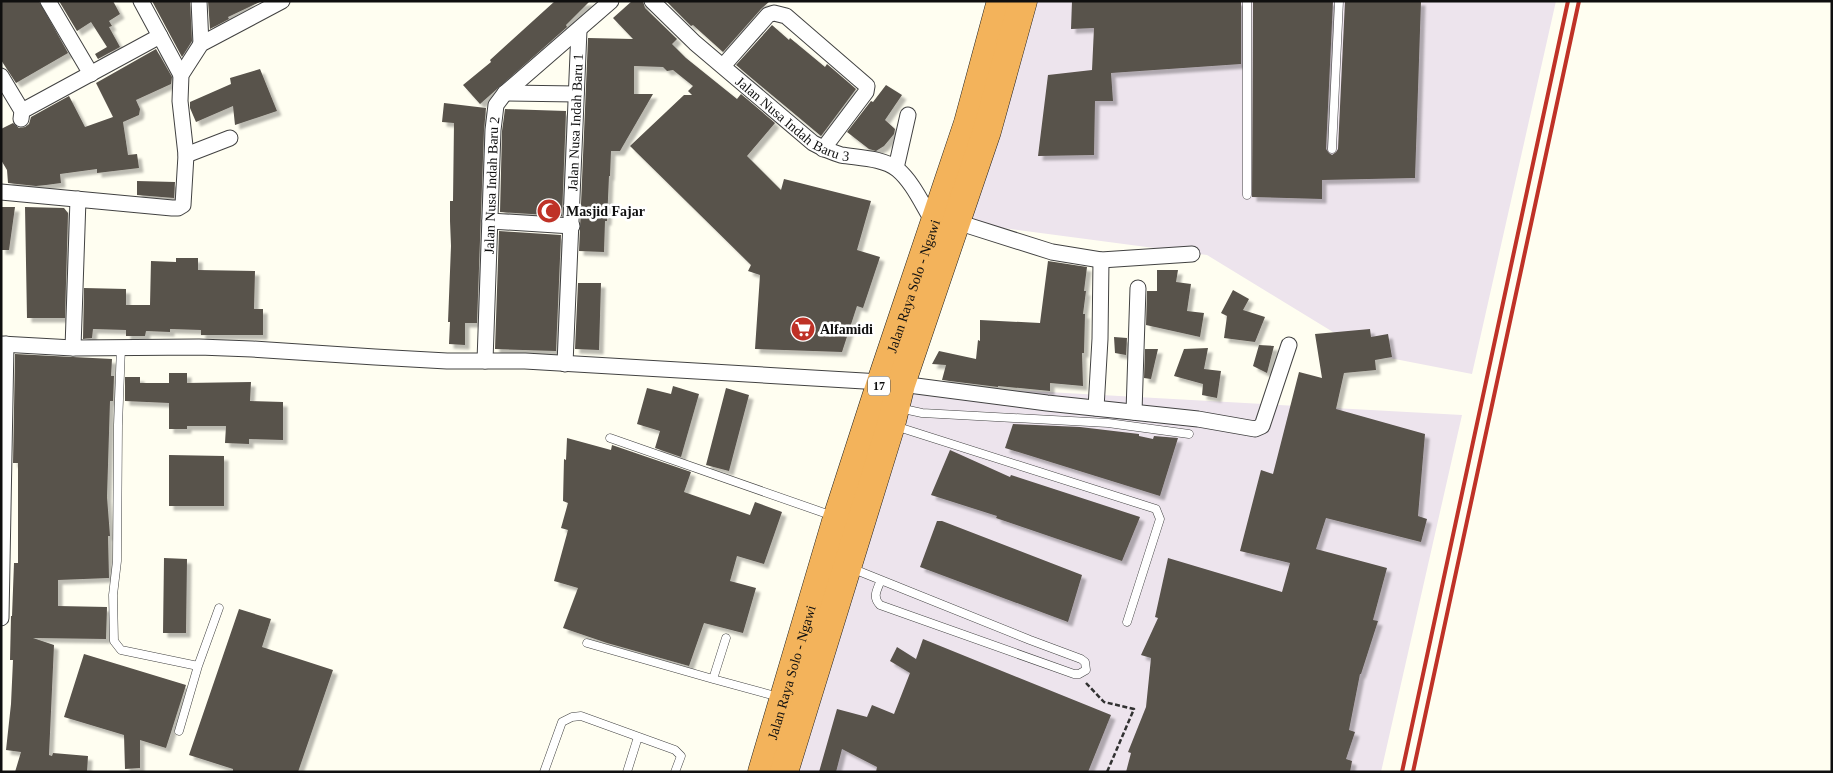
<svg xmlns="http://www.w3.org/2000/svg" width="1833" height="773" font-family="Georgia,serif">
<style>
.industrial{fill:#ede4ed}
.building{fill:#58524b;filter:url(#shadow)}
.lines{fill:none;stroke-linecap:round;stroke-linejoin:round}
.lane-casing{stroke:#424242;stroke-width:9}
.street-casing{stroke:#424242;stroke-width:17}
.highway-casing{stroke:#202020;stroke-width:29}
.path{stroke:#313131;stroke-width:2.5;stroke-dasharray:5 2.5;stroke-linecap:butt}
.lane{stroke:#fff;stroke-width:8}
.street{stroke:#fff;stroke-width:15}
.highway{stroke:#f3b35b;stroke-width:28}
.rail{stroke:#bf3227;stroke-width:4}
.labels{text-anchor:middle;stroke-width:5;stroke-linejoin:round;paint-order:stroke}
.shield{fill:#fff;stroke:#575757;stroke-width:1}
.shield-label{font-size:12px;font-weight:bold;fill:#0f0f0f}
.street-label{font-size:14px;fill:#0f0f0f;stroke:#fff}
.poi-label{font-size:14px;font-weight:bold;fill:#0f0f0f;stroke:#fff;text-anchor:start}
</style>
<defs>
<filter id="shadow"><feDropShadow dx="4.5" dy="4.5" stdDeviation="1" flood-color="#0004"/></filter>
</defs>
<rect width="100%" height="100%" fill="#fffef1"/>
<!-- industrial -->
<path class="industrial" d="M1030,1h526l-84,373 -103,-20 -162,-99 -250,-33z
M901,384l561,31 -81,357h-588z"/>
<!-- building -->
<path class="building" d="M1,1h38l29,52 -52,30 -15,-23z
M59,1h54l7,13 -11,7 3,5 -3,1 11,20 -22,12 -3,-5 12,-7 -16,-25 -14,9z
M152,1h38l2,40 -10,16z
M208,1h54l-34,16 1,2 -19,10z
M555,1h35l-24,24 1,2 -87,77 -17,-19 28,-23 -1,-2z
M632,1h11l2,7 32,31 -5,5 14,14 51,41 4,-5 34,29 -28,33 34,34 3,-11 87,22 -14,49 23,7 -17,51 -6,-2 -15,46 -87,-3 5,-74 -12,-4 3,-6 -121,-119 54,-51h8l-4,-4 5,-5 -20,-16 -6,1 -4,-4 -29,-1v28h19l-33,57h-9l-1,25h-1l-2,45h-2l-1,31 -25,-1 9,-213 45,1 -20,-21z
M666,1h104l-9,8 -38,43 -30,-27 -2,1z
M1072,1h169v63l-130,9 2,28h-18l-1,54 -56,1 10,-81 44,-5 2,-42 -23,1z
M1253,1h80l-7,148 3,4 3,2 4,-3 2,-3 7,-148h76l-6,177 -93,2v19l-70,-2z
M772,25l17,15 1,-2 35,29 2,-3 29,25 -35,47 -85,-71z
M156,49l16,28 -1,7 -35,16 4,9 -1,6 -16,7 5,33 9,-1 2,14 -42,5v-4l-37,5 1,9 -15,2 -10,1 -28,-3 -1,-13 -6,-10v-31l12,-6 6,5 6,-1 4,-3 2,-7 38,-21 16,31 28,-10 -17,-34z
M260,69l17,42 -42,14 -2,-19 -37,16 -6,-14v-6l41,-18 -1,-6z
M886,85l16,10 -17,25 10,9 -1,5 -10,12 -8,5 -7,-2 -22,-17 24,-31 2,1z
M444,103l42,5 -2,22 -7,193h-12v22l-16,-1 1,-22h-2l3,-76 -1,-25v-20h3l1,-78 -12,-1z
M505,109l61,2 -4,105 -62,-4 2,-81z
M137,181l38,1 -1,16 -37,-3z
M1,207h14l-6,43h-8z
M25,207l39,1 4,5 -3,105h-38z
M499,231l62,4 -5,116 -61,-2z
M176,258h22v12l57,1 -1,38h9v26h-62v-5l-31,-1v3l-24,-1 -1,5h-19v-6l-33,-1 -1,9 -9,1 1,-51 42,1v16h24l1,-44 25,1z
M1048,261l39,6 -3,24h2l-3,23h2l-1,39h-2l1,33 -33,-3v8l-52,-5v1l-56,-7 4,-15 -14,-1 7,-13 37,8 2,-19 2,1v-21l60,3z
M1157,270h21l-2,12 15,2 -4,27 17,2 -4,24 -54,-12 1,-34h10z
M578,283h23l-2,67 -24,-1z
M1233,290l16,9 -6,11 22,7 -10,25 -31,-4 3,-22 -6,-3z
M1370,329l1,8 17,-3 4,23 -17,3 1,10 -32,3 -8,36 89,25 -7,82 9,3 -6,23 -95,-24 -10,31 71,19 -14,52 5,1 -17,53h-1l-11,56 6,2 -9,27 6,2 -2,11h-224l5,-19 -3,-1 18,-45 5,-49 -10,-3 17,-37 -3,-1 13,-59 114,34 8,-29 -50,-12 21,-81 12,4 26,-102 23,6 -7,-44z
M1114,337l13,1 -1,17 -11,-2z
M1259,345l15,1 -7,27 -14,-7z
M1208,348l-4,21 17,2 -4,27 -15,-3 1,-11 -29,-8 10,-27z
M1145,349h13l-7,30 -7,-1z
M15,354l97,5 -1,17h3l-1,25h-3l-3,96 3,39h-2l1,42 -51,2v26l49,1 -1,32 -73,-1 21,7 -5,110 3,1 1,-3 35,3 -1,16h-72l6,-20 -15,-2 5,-46 2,-44h-3l1,-44h1l2,-53h4v-100h-5z
M169,373h18v10l64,-1 -1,19 33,1v38l-34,-1v5l-24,-1 1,-17h-39v3h-18v-26l-44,-2v-24h15v6h29z
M673,386l26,8 -18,63 -26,-9 5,-17 -23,-7 10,-36 24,6z
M726,388l23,7 -20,76 -23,-6z
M1013,424l67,3 59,7v2l14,3 1,-3 24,2 -18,58 -155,-48z
M567,438l44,12 1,-5 79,27 -7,20 66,23 5,-13 27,10 -18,52 -27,-8 -7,25 26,7 -13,45 -39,-10 -15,43 -82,-23 -44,-15 15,-40 -24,-7 14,-51 -7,-2 7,-25 -5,-2 1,-42 2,1z
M950,450l60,27 1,-2 129,42 -18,44 -126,-43 1,-2 -66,-21z
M169,455l55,1v50h-55z
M937,521h5l140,54 -14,47 -148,-55z
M164,558l23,1 -1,74h-23z
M239,609l32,10 -9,28 71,23 -35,102h-65v-3l-44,-14z
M923,639l188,76 -23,57h-212l1,-5 -35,-18 -6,23h-17l18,-63 30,8 5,-12 22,9 16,-41 -20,-12 7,-14 19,12z
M84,654l102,31 -20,63 -26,-8v28l-15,1 -1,-34 -60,-18z"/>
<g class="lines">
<defs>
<path id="lane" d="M1247,1v194
M1332,149l7,-148
M121,347l-3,78 -1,136 -4,34 1,46 7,9 77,16
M899,408l23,5 186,10 81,11
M895,426l261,83 4,10 -33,103
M610,438l223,78
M851,568l179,72 51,19 4,3 1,8 -7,4h-5l-194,-69c-8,-8 -3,-15 1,-25
M726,638l-13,41 66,18
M587,643l126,36
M179,731l19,-65 21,-58
M544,772l18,-50 10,-5 9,-1 94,34 6,6 -6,16
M627,772l11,-35"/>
<g id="street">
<path d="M48,1l43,73"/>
<path d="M141,1l40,74"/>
<path d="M199,1l2,43"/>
<path id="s1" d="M652,1l43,42 118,100c9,5 18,9 28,12 18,3 42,3 56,14 16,13 26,37 37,54"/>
<path d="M723,66l45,-51 6,-2 12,3 81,70 -1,6 -43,57"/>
<path d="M1,76l21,35 -1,8"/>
<path d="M505,93l71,1"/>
<path d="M22,111l138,-75"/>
<path d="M186,155l44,-17"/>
<path d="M896,168l12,-53"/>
<path d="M1,192l171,16h6l5,-3 3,-50 -6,-54 1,-26 20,-31 81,-43"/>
<path d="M490,221l82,5"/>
<path d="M957,222l95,30 49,8 91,-6"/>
<path d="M1,344l72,4 126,-1 53,2 123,8 72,4h78l356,21"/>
<path d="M73,348l5,-149"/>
<path id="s2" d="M485,361l8,-231 3,-25 9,-12 106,-92"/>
<path id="s3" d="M565,364l14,-334"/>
<path d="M901,384l146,19 151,16 57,10 7,-3 27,-81"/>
<path d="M1096,408l4,-69 1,-79"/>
<path d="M1134,412l4,-124"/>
<path d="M1,618l5,-274"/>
</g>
<g id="highway">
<path id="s4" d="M762,772l75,-254 44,-136 87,-259 33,-122"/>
<path d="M784,772l107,-347 10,-41 86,-253 36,-130"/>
</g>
</defs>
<!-- lane casing -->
<use href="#lane" class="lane-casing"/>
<!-- street casing -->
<use href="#street" class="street-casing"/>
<!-- highway casing -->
<use href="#highway" class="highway-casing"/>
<!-- path -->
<path class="path" d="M1086,683l18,19 30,7 -27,63"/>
<!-- lane -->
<use href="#lane" class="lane"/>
<!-- street -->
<use href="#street" class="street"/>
<!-- highway -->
<use href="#highway" class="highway"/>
<!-- rail -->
<path class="rail" d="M1402,772l166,-771
M1413,772l166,-771"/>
</g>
<!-- icons -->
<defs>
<symbol id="mosque-disc" viewBox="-11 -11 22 22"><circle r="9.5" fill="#bf3227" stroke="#fff"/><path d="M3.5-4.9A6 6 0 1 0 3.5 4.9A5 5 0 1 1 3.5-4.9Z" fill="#fff"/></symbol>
<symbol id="supermarket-disc" viewBox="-11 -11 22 22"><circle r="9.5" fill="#bf3227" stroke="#fff"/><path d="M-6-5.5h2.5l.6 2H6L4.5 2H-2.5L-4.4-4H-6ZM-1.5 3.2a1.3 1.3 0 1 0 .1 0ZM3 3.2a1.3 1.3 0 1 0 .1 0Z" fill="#fff"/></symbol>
</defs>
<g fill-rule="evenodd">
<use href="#mosque-disc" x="535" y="197" width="28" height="28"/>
<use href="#supermarket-disc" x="789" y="315" width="28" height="28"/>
</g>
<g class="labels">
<!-- shield labels -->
<rect class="shield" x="868" y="376.5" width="22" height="19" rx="4"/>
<g class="shield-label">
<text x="879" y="390">17</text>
</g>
<!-- street labels -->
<g class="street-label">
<text dy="5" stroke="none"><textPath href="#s1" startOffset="185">Jalan Nusa Indah Baru 3</textPath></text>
<text dy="5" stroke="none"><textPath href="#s3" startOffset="242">Jalan Nusa Indah Baru 1</textPath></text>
<text dy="5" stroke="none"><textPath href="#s2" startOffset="176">Jalan Nusa Indah Baru 2</textPath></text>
<text dy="5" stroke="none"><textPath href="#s4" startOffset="509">Jalan Raya Solo - Ngawi</textPath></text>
<text dy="5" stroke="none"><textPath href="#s4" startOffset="104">Jalan Raya Solo - Ngawi</textPath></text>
</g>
<!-- poi labels -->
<g class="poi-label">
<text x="566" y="216">Masjid Fajar</text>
<text x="820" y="334">Alfamidi</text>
</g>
</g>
<!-- border -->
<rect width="1833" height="773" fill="none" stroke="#0f0f0f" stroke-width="5"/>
</svg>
